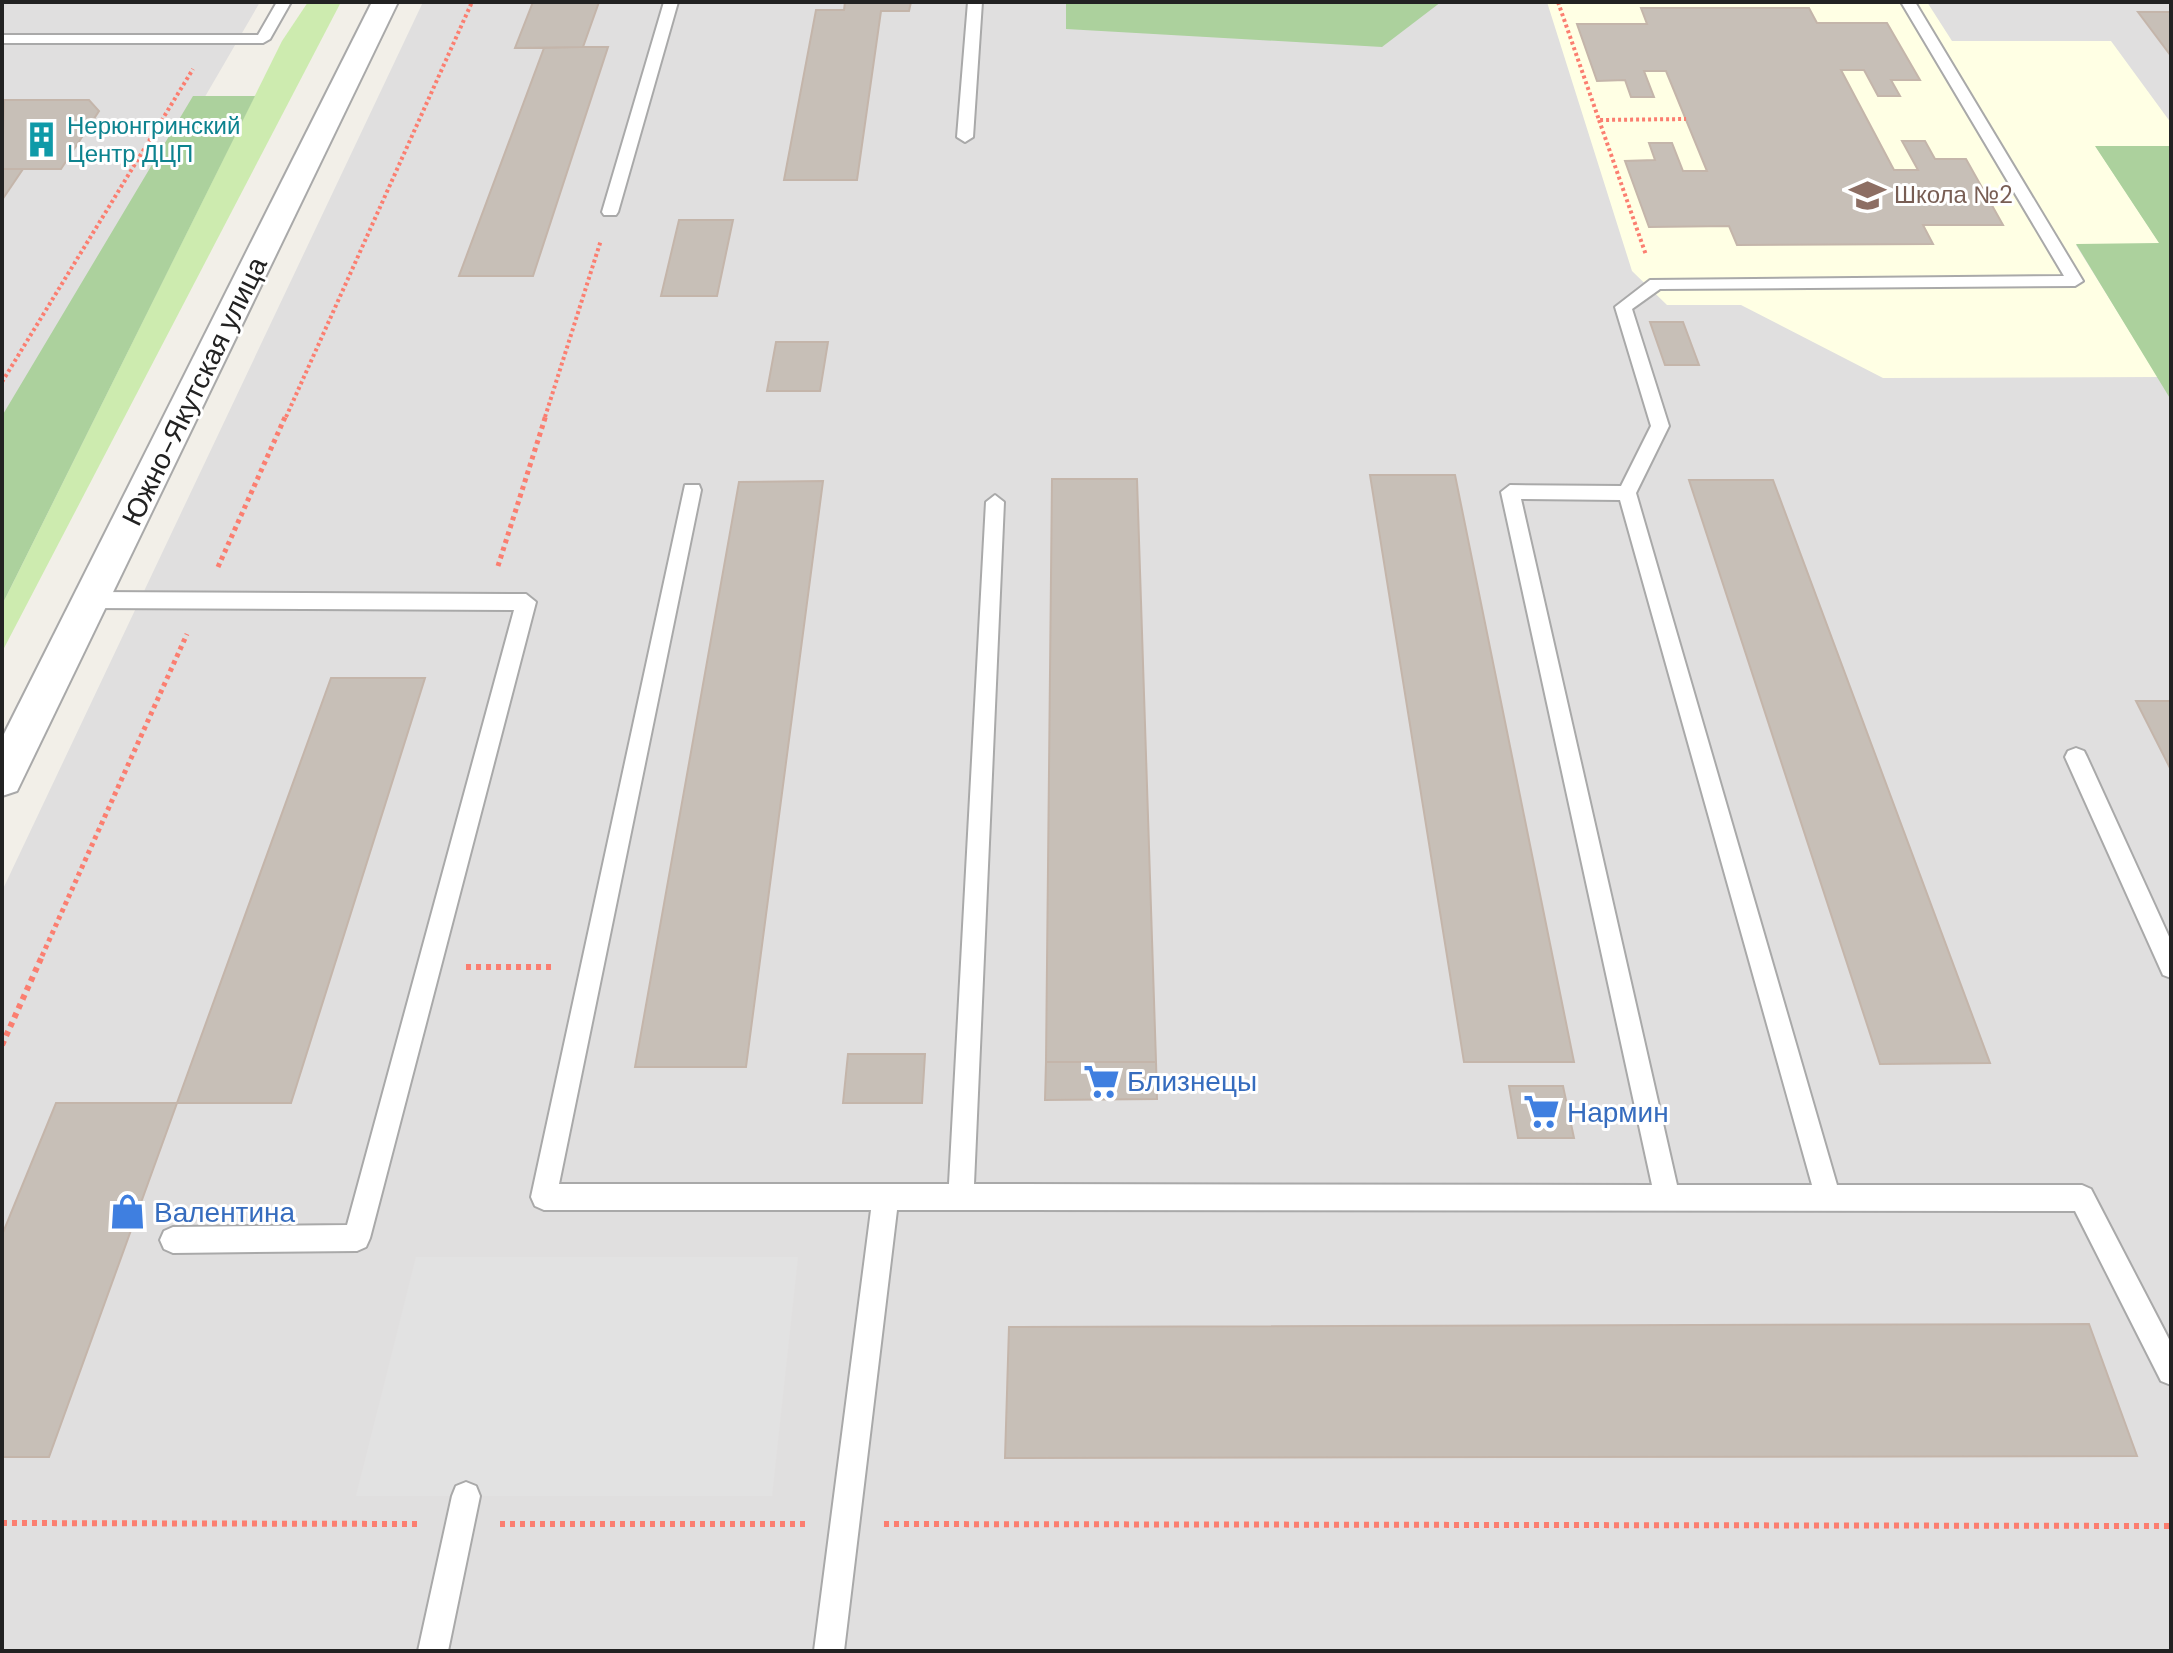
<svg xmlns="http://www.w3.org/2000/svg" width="2173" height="1653" font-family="'DM Sans',sans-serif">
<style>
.residential{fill:#e0dfdf}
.education{fill:#ffffe4}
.grass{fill:#cdebaf}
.forest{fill:#acd19d}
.parking{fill:#e2e2e2}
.building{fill:#c7bfb7;stroke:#c4b5aa;stroke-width:2}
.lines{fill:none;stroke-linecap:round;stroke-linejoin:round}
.lane-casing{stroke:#a9a9a9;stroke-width:4}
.street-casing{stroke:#a9a9a9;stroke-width:4}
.path-far2{stroke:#fb7e70;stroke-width:4;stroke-dasharray:3 3;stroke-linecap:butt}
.path-far1{stroke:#fb7e70;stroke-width:5;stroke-dasharray:4 4;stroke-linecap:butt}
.path{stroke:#fb7e70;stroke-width:6;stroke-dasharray:5 5;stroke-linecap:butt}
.lane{fill:#fff;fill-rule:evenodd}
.street{fill:#fff;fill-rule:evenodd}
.labels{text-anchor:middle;stroke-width:6;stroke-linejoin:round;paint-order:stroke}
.far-culture-label{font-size:24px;fill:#0d838f;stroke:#fff;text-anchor:start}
.far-education-label{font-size:24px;fill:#785e54;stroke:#fff;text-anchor:start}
.street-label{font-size:28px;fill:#222;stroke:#fff}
.shop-label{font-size:28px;fill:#366cbe;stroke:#fff;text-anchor:start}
</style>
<rect width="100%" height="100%" fill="#f2efe8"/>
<!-- residential -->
<path class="residential" d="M2,2h258l-258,444z
M423,2h1748v1649h-2169v-760z"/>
<!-- education -->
<path class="education" d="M1547,2h380l25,39h159l60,82v23l-75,1 64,97 -84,1 82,132 -275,1 -142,-73h-74l-35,-34z"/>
<!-- grass -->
<path class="grass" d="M308,2h33l-339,650v-47l280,-564z"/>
<!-- forest -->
<path class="forest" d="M1066,2h375l-59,45 -316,-18z
M193,96h62l-253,509v-189z
M2095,146h76v254l-95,-156 83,-1z"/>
<!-- parking -->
<path class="parking" d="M416,1257h382l-26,239h-416z"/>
<!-- building -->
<path class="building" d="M533,2h66l-16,45 -68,1z
M845,2h66l-2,9h-28l-24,169h-73l32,-170h28z
M1641,8h168l8,15h70l33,57h-29l9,16h-22l-14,-26h-23l53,100h24l-16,-29h23l10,18h31l37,66h-80l10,19 -196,1 -8,-19 -80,1 -24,-66 30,-1 -6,-17h23l11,28h24l-41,-100h-22l10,26h-23l-6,-17 -28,1 -20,-57h70z
M2138,12h33v44z
M583,47h25l-75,229h-74l85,-228z
M4,100h85l10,11 -38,58h-59z
M2,169h21l-21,31z
M679,220h54l-16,76h-56z
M1650,322h33l16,43h-34z
M776,342h52l-8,49h-53z
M1370,475h85l119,587h-110z
M1052,479h85l19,583h-110z
M1689,480h84l217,583 -110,1z
M823,481l-77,586h-111l104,-585z
M331,678h94l-134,425h-114z
M2136,701h35v69z
M848,1054h77l-3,49h-79z
M1046,1062h110l1,37 -112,1z
M1509,1086h54l11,52h-56z
M56,1103h121l-128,354h-47v-222z
M2089,1324l48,132 -1132,2 4,-131z"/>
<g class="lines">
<defs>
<path id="lane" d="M277,2h14l-21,37 -7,4h-261v-8h256z
M664,2h14l-60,210 -2,3h-12l-2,-3z
M968,2h14l-9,135 -8,5 -8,-5z
M1901,2h14l168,279 -8,5 -415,3 -28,20 37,117 -33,67 201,692h245l9,4 80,154v42l-10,-4 -86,-170 -1178,-1 -53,441h-30l57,-441h-327l-9,-4 -4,-9 154,-712h14l2,5 -142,694h390l37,-682 9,-7 9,7 -30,682 678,1 -151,-693 9,-7 111,1 30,-60 -36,-119 35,-27 414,-4zM1521,499l99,1 192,685h-135z
M90,592l436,2 10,8 -166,636 -4,9 -9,4 -184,2 -9,-4 -4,-9 4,-9 9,-4 174,-2 167,-615 -424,-2 -10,-8z
M2076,748l8,3 3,6 84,184v37l-8,-3 -98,-218 3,-6z
M466,1482l10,4 4,10 -32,155h-30l34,-155 4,-10z"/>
<path id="street" d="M372,2h26l-381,789 -15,5v-58z"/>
</defs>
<!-- lane casing -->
<use href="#lane" class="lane-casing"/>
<!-- street casing -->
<use href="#street" class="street-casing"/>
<!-- path-far2 -->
<path class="path-far2" d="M1558,2l41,118 87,-1
M1599,120l47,135
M2,382l191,-313
M286,417l186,-415
M545,417l56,-177"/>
<!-- path-far1 -->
<path class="path-far1" d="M498,566l48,-151
M218,567l68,-152
M42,956l145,-322"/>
<!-- path -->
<path class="path" d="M466,967h86
M2,1045l41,-91
M2,1523l416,1
M500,1524h306
M884,1524l1287,2"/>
<!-- lane -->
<use href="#lane" class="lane"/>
<!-- street -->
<use href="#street" class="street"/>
</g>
<!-- icons -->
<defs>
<symbol id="building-bare" viewBox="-9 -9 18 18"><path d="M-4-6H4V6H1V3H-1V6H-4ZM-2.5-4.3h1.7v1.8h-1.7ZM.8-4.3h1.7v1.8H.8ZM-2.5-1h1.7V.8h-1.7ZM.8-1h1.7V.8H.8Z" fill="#0f9aa8" stroke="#fff" stroke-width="2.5" paint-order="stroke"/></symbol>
<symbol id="school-bare" viewBox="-9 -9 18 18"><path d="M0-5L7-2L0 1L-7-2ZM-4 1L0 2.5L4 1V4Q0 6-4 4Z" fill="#8d6e63" stroke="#fff" stroke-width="2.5" paint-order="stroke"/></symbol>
<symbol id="supermarket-bare" viewBox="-9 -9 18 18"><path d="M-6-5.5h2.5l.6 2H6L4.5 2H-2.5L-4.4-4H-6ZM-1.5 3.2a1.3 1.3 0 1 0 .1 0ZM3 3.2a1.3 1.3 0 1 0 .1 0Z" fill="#3f7fe0" stroke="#fff" stroke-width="2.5" paint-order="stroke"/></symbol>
<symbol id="shop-bare" viewBox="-9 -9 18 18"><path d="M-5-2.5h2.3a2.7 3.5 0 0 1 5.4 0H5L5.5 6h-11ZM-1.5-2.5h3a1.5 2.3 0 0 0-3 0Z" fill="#3f7fe0" stroke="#fff" stroke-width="2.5" paint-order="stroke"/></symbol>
</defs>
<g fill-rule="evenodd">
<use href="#building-bare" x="16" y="114" width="51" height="51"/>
<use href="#school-bare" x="1842" y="170" width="51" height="51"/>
<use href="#supermarket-bare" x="1076" y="1056" width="51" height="51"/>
<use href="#supermarket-bare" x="1516" y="1086" width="51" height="51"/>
<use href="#shop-bare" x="102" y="1186" width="51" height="51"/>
</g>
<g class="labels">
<!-- far-culture labels -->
<g class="far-culture-label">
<text x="67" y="134">Нерюнгринский<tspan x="67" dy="28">Центр ДЦП</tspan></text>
</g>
<!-- far-education labels -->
<g class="far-education-label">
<text x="1894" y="203">Школа №2</text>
</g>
<!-- street labels -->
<g class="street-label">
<text transform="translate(194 391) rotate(-64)" y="10">Южно-Якутская улица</text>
</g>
<!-- shop labels -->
<g class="shop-label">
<text x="1127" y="1091">Близнецы</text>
<text x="1567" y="1122">Нармин</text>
<text x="154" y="1222">Валентина</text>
</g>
</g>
<!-- border -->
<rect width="2173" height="1653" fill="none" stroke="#222222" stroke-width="8"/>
</svg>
